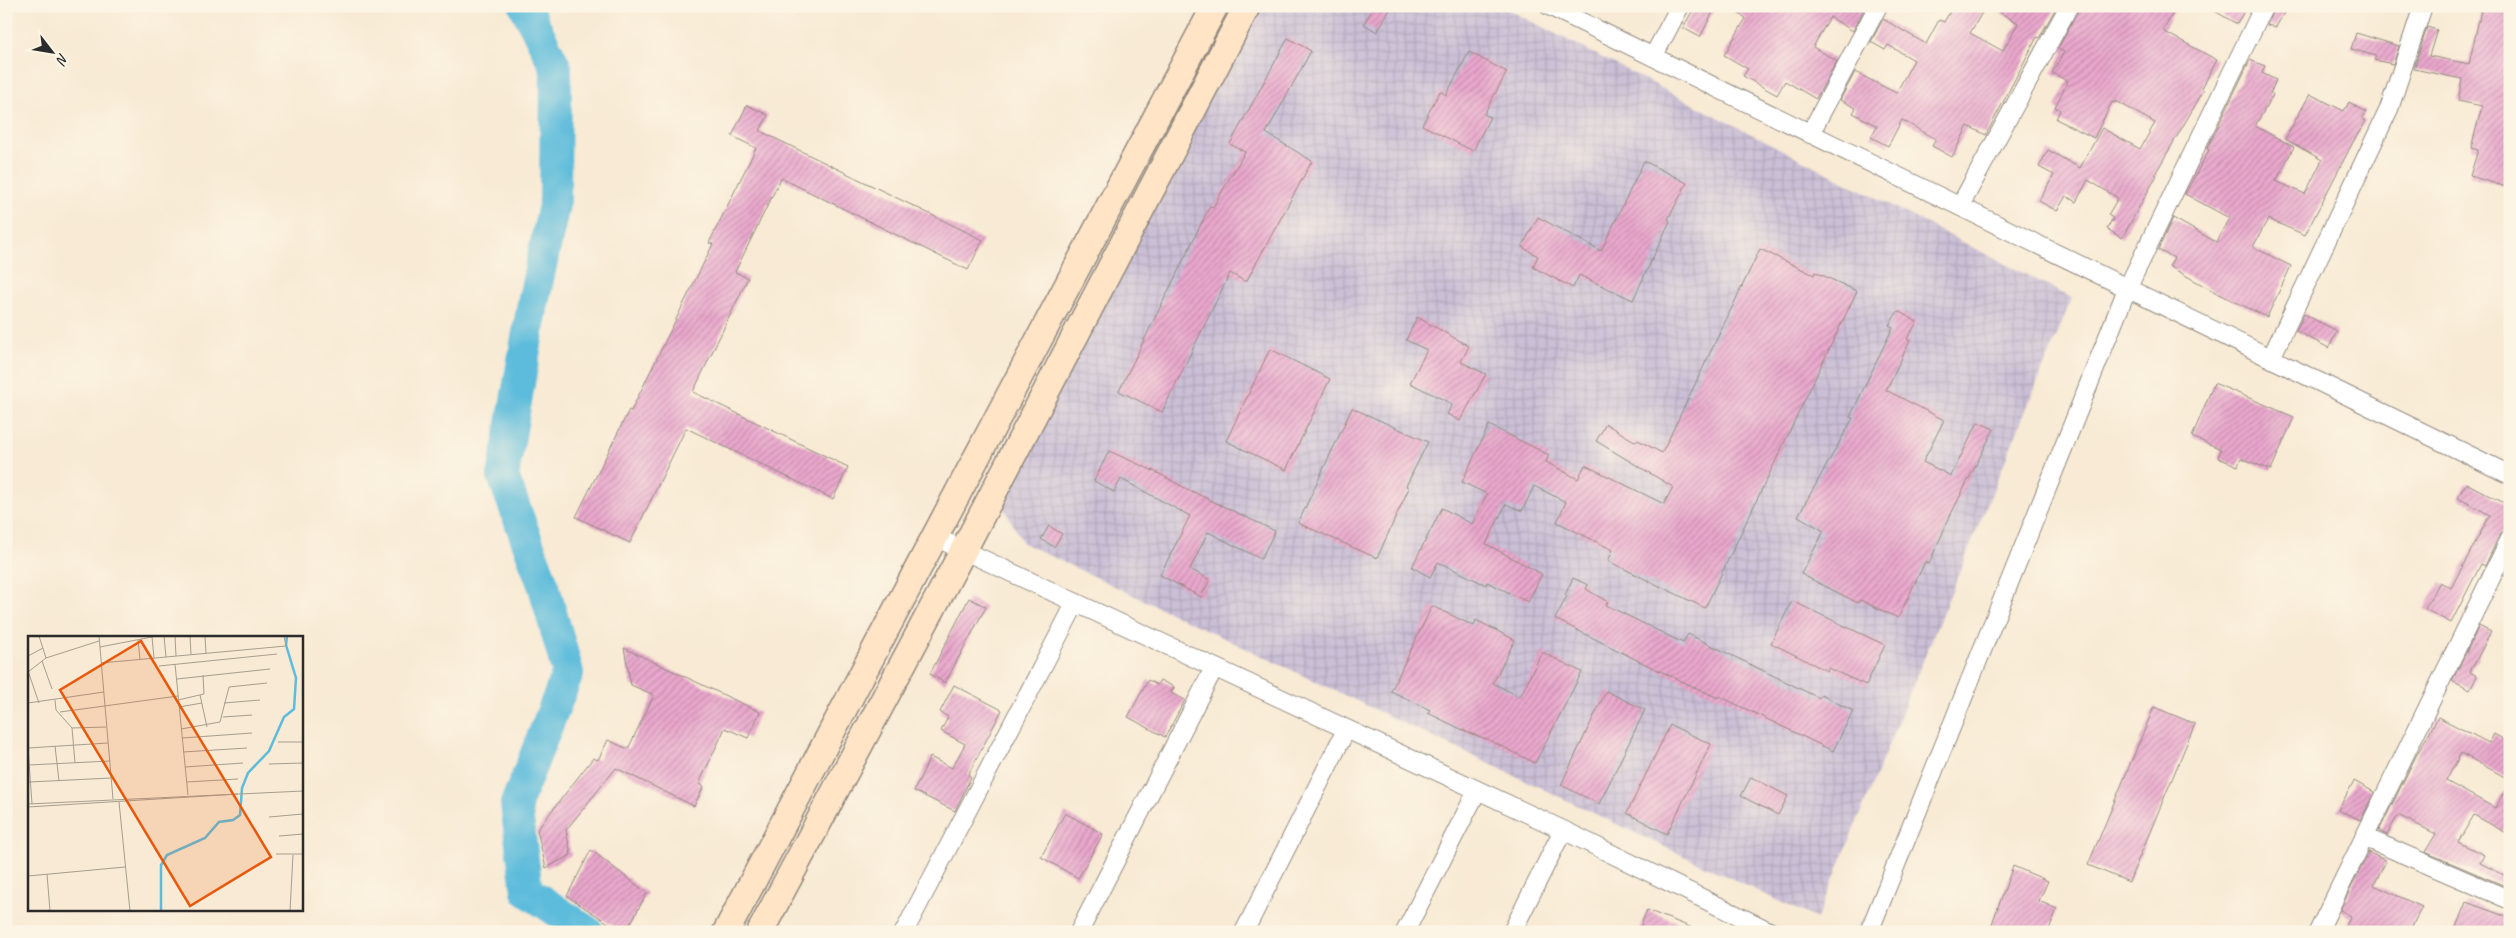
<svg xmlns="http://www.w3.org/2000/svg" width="2516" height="938" font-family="Caveat,sans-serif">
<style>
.industrial{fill:url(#industrial-grid)}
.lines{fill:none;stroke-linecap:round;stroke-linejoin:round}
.river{stroke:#5dbcdb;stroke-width:32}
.building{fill:url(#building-hatch)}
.street-casing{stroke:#928a80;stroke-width:20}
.secondary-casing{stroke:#928a80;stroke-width:29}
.street{stroke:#fff;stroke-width:18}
.secondary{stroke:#ffe4c6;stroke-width:26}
.inset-river{fill:none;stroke:#5dbcdb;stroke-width:2.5}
.inset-road{fill:none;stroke:#a69e90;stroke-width:1}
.view{fill:#e8590c;fill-opacity:0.15;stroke:#e8590c;stroke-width:2.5}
.inset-edge{fill:none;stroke:#2b2b2b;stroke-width:2.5}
</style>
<defs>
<pattern id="industrial-grid" width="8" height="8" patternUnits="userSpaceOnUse" patternTransform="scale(1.25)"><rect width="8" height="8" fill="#cabfd6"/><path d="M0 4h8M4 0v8" fill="none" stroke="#aea4b8"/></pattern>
<pattern id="building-hatch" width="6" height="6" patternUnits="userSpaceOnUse" patternTransform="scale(1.25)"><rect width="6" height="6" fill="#eaa8cd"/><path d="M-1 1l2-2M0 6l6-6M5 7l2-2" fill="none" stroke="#be89a7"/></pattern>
</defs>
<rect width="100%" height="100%" fill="#fcf5e5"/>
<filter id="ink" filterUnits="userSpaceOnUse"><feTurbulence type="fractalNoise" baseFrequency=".02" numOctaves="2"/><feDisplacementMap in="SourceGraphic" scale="10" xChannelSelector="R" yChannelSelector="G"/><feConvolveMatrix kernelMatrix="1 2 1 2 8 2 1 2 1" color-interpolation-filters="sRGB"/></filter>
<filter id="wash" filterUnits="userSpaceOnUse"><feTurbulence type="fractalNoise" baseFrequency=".0096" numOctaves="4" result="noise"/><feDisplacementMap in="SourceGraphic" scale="20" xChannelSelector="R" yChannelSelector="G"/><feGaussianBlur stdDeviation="1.12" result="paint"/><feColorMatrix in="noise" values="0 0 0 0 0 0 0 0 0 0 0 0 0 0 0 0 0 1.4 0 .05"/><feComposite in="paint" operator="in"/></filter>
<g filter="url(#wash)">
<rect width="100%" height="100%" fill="#f8ead4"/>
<!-- industrial -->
<path class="industrial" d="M1254,6h247l571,292 -255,621 -794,-376 -21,-39 5,-32z"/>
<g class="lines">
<!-- river -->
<path class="river" d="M525,6l31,62 -1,132 -22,103 -30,173 41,111 24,86 -52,131 11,87 61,41"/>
</g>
<g id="blocks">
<!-- building -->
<path class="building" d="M1374,6h18l-15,26 -13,-8z
M1695,6h21l-16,31 -17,-9z
M1726,6h134l4,3 -11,22 -23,-14 -17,30 24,14 -21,38 -31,-18 -8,14 -34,-19 5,-7 -24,-14 22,-37z
M1953,6h33l-16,27 33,18 15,-28 -29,-17h68l-18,32 -2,-1 -51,98 -18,-9 -16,31 -20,-11 4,-7 -34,-19 -14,26 -17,-9 6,-11 -24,-13 3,-5 -16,-8 15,-28 41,21 18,-33 -26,-15 -3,5 -14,-8 12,-23 43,25 13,-24 5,2z
M2080,6h97l-14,25 54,29 -15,28 2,2 -49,84 2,1 -35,63 -15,-9 6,-11 -5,-3 10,-17 -30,-18 -12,22 -10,-6 -9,15 -18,-10 15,-26 -15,-8 9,-17 32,18 22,-40 38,21 15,-26 -39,-22 -1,2 -3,-1 -18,36 -38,-19 4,-9 -5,-3 13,-26 -16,-8 12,-21 -6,-3z
M2206,6h41l-10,18z
M2274,6h14l-12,21 -9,-2z
M2482,6h28v182l-40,-12 8,-26 -7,-2 11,-42 -24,-5 4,-22 -48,-10 13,-42 10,3 -8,26 40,8z
M2356,33l43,13 -6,18 -19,-4 2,-4 -25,-7z
M1288,38l23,13 -45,82 46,28 -66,121 -16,-9 -68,139 -43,-21 91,-185 3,1 32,-55 -15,-8z
M1469,52l38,20 -23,42 6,3 -17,34 -51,-26 18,-34 6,4z
M2250,60l15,6 -3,7 14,7 -6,14 3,1 -18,31 39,21 -18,34 29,13 17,-34 -37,-21 25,-45 34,17 5,-9 17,10 -4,7 4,2 -13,21 -48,93 -37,-16 -15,28 38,19 -24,51 -54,-26 -44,-25 5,-8 -16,-8 15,-32 43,24 13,-24 -44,-24 24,-44 -2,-1z
M747,105l21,10 -8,16 223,109 -15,30 -187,-92 -46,94 13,6 -55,114 155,75 -15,32 -147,-71 -56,115 -54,-26 53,-107 2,1 82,-167 -4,-1 47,-95 -24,-12z
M1644,161l43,22 -19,36 2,2 -37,79 -54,-25 -6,13 -40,-21 5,-11 -16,-9 16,-30 63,34z
M1760,249l54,26 1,-3 42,19 -152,317 -97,-47 5,-11 -56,-28 9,-20 -32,-16 -12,25 -16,-7 -20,40 56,30 -14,28 -41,-20 -1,3 -48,-23 -8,15 -18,-10 30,-59 30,16 15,-30 -25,-12 27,-57 60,30 -3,7 32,17 7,-14 79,39 9,-17 -77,-46 10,-17 30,18 2,-2 24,13z
M1898,311l19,11 -10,17 3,2 -24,49 58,30 -21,42 28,14 27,-54 16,7 -44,87 -21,48 -4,-2 -27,56 -38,-18 -2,3 -57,-29 23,-43 -26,-15 55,-98 -3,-1 43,-90 -4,-2z
M2304,314l33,17 -8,17 -33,-17z
M1417,317l52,29 -8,16 25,12 -26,47 -13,-7 5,-10 -42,-21 17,-33 -21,-10z
M1270,349l60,30 -44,91 -60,-29z
M2214,383l80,34 -23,53 -30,-12 -3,8 -20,-8 3,-9 -29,-12z
M1352,408l76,34 -22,44 3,2 -32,70 -79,-35z
M1109,451l47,21 29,16 90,43 -14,28 -53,-27 -18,37 20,11 -9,17 -41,-22 30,-59 -69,-37 -7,13 -20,-11z
M2466,483l44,23v22l-10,6 -15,32 -4,-2 -30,59 -26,-14 15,-27 11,6 39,-73 -32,-17z
M1049,526l13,8 -8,13 -13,-8z
M2510,564v16l-6,-4z
M1573,578l15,7 -2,4 22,13 -2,3 77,38 5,-9 131,64 2,-3 32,16 -20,40 -114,-55 -1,2 -73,-34 -90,-45 12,-23 -2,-1z
M969,598l17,9 -41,76 -15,-9z
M1792,601l93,44 -19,40 -38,-17 -1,3 -56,-28z
M1432,606l42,20 2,-6 39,20 -22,43 25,13 3,-1 21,-43 40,20 -47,91 -48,-24 -18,-6 -41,-20 2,-3 -39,-19z
M2479,626l12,6 -21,40 7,4 -7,14 -18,-9z
M624,648l136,64 -12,26 -23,-10 -26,56 5,2 -10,20 -78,-38 -50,62 5,25 -25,13 -9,-38 56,-72 5,2 10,-20 20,9 26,-54 -23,-10z
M1148,680l9,5 3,-5 14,7 -3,6 14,7 -20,37 -37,-20z
M954,685l48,25 -34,65 3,2 -16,34 -41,-20 16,-34 22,11 13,-24 -24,-13 7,-14 -8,-5z
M1606,691l39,19 -46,94 -38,-19z
M2154,707l41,17 -66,158 -41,-17z
M2438,717l51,26 5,-9 16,9v37l-49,-27 -15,28 49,27 15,-25v52l-36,-20 -16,27 26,13 -4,8 30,15v10l-85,-36 11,-18 -38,-19 -11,20 -8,-4 37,-75z
M1670,725l41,19 -44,90 -40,-21z
M1751,777l37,19 -10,19 -37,-19z
M2354,781l20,11 -13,28 -23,-10z
M1065,813l38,21 -25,44 -37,-21z
M591,850l56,43 -21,39h-4l-55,-36z
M2369,852l17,9 -12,24 48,22 -13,25h-66l8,-16 -11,-6z
M2013,866l35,15 -9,20 18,8 -9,23h-59z
M2466,902l44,16v14h-56z
M1647,910l53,21 -1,1h-61z"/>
</g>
</g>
<g filter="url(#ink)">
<use href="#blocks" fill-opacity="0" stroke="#928a80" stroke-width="1"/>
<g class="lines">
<defs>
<path id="street" d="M1549,6l961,469
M1653,57l27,-51
M1810,134l68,-128
M1960,206l109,-200
M2271,358l118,-249 34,-103
M935,537l628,293 208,102
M2364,837l146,63
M904,932l171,-328
M1079,932l135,-264
M1244,932l102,-202
M1405,932l72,-141
M1512,932l51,-102
M1869,932l258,-643 137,-283
M2318,932l192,-393"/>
<path id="secondary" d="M726,932l489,-926
M760,932l203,-381 284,-545"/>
</defs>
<!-- street casing -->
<use href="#street" class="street-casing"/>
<!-- secondary casing -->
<use href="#secondary" class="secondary-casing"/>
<!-- street -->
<use href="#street" class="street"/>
<!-- secondary -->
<use href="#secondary" class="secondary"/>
</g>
</g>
<!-- overview -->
<g transform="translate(28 636)">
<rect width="275" height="275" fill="#f8ead4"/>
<path class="inset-river" d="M133,275v-46l6,-10 38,-17 14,-16 14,-2 7,-5 2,-27 6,-15 21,-22 15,-34 10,-8 2,-31 -10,-33 1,-9"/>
<path class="inset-road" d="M11,0l7,22M71,0l14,163M136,0l2,21M147,0l1,20M162,0l1,19M177,0l1,17M124,1l2,21M110,4l2,19M72,11l57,-11M0,20l15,-8M14,25l10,28M73,27l185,-17 -2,-10M147,28l13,131M131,30l118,-12M0,35l11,32M0,36l18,-14 53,-17M149,43l93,-10M172,59l7,32M27,64l1,10 16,18 3,35M150,64l26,-6 -1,-19M0,67l76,-11M196,67l36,-3M151,71l23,-4M32,76l118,-16M195,81l29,-2M44,92l34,-1M153,93l39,-7 9,-35 38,-4M154,102l70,-5M250,106h25M27,110l4,35M155,116l64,-4M241,128l34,-1M1,129l81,-4M157,131l58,-4M1,146l82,-4M159,146l51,-3M91,166l11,109M0,168l275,-13M4,168l-4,-56 80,-5M0,171l210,-13M241,181l34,-3M251,200l24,-2M248,218h27M19,238l3,37M0,240l97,-9M262,275l3,-56"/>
<path class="view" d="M113,5l130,216 -81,49 -130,-216z"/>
<rect width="275" height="275" class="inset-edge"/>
</g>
<!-- margin -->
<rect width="2516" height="938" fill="none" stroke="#fcf5e5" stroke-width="25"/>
<!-- north arrow -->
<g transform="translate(52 52) rotate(121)" stroke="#fcf5e5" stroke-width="4" paint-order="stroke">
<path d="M0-4L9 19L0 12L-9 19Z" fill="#2b2b2b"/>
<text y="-8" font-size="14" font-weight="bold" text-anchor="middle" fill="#2b2b2b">N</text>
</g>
</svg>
